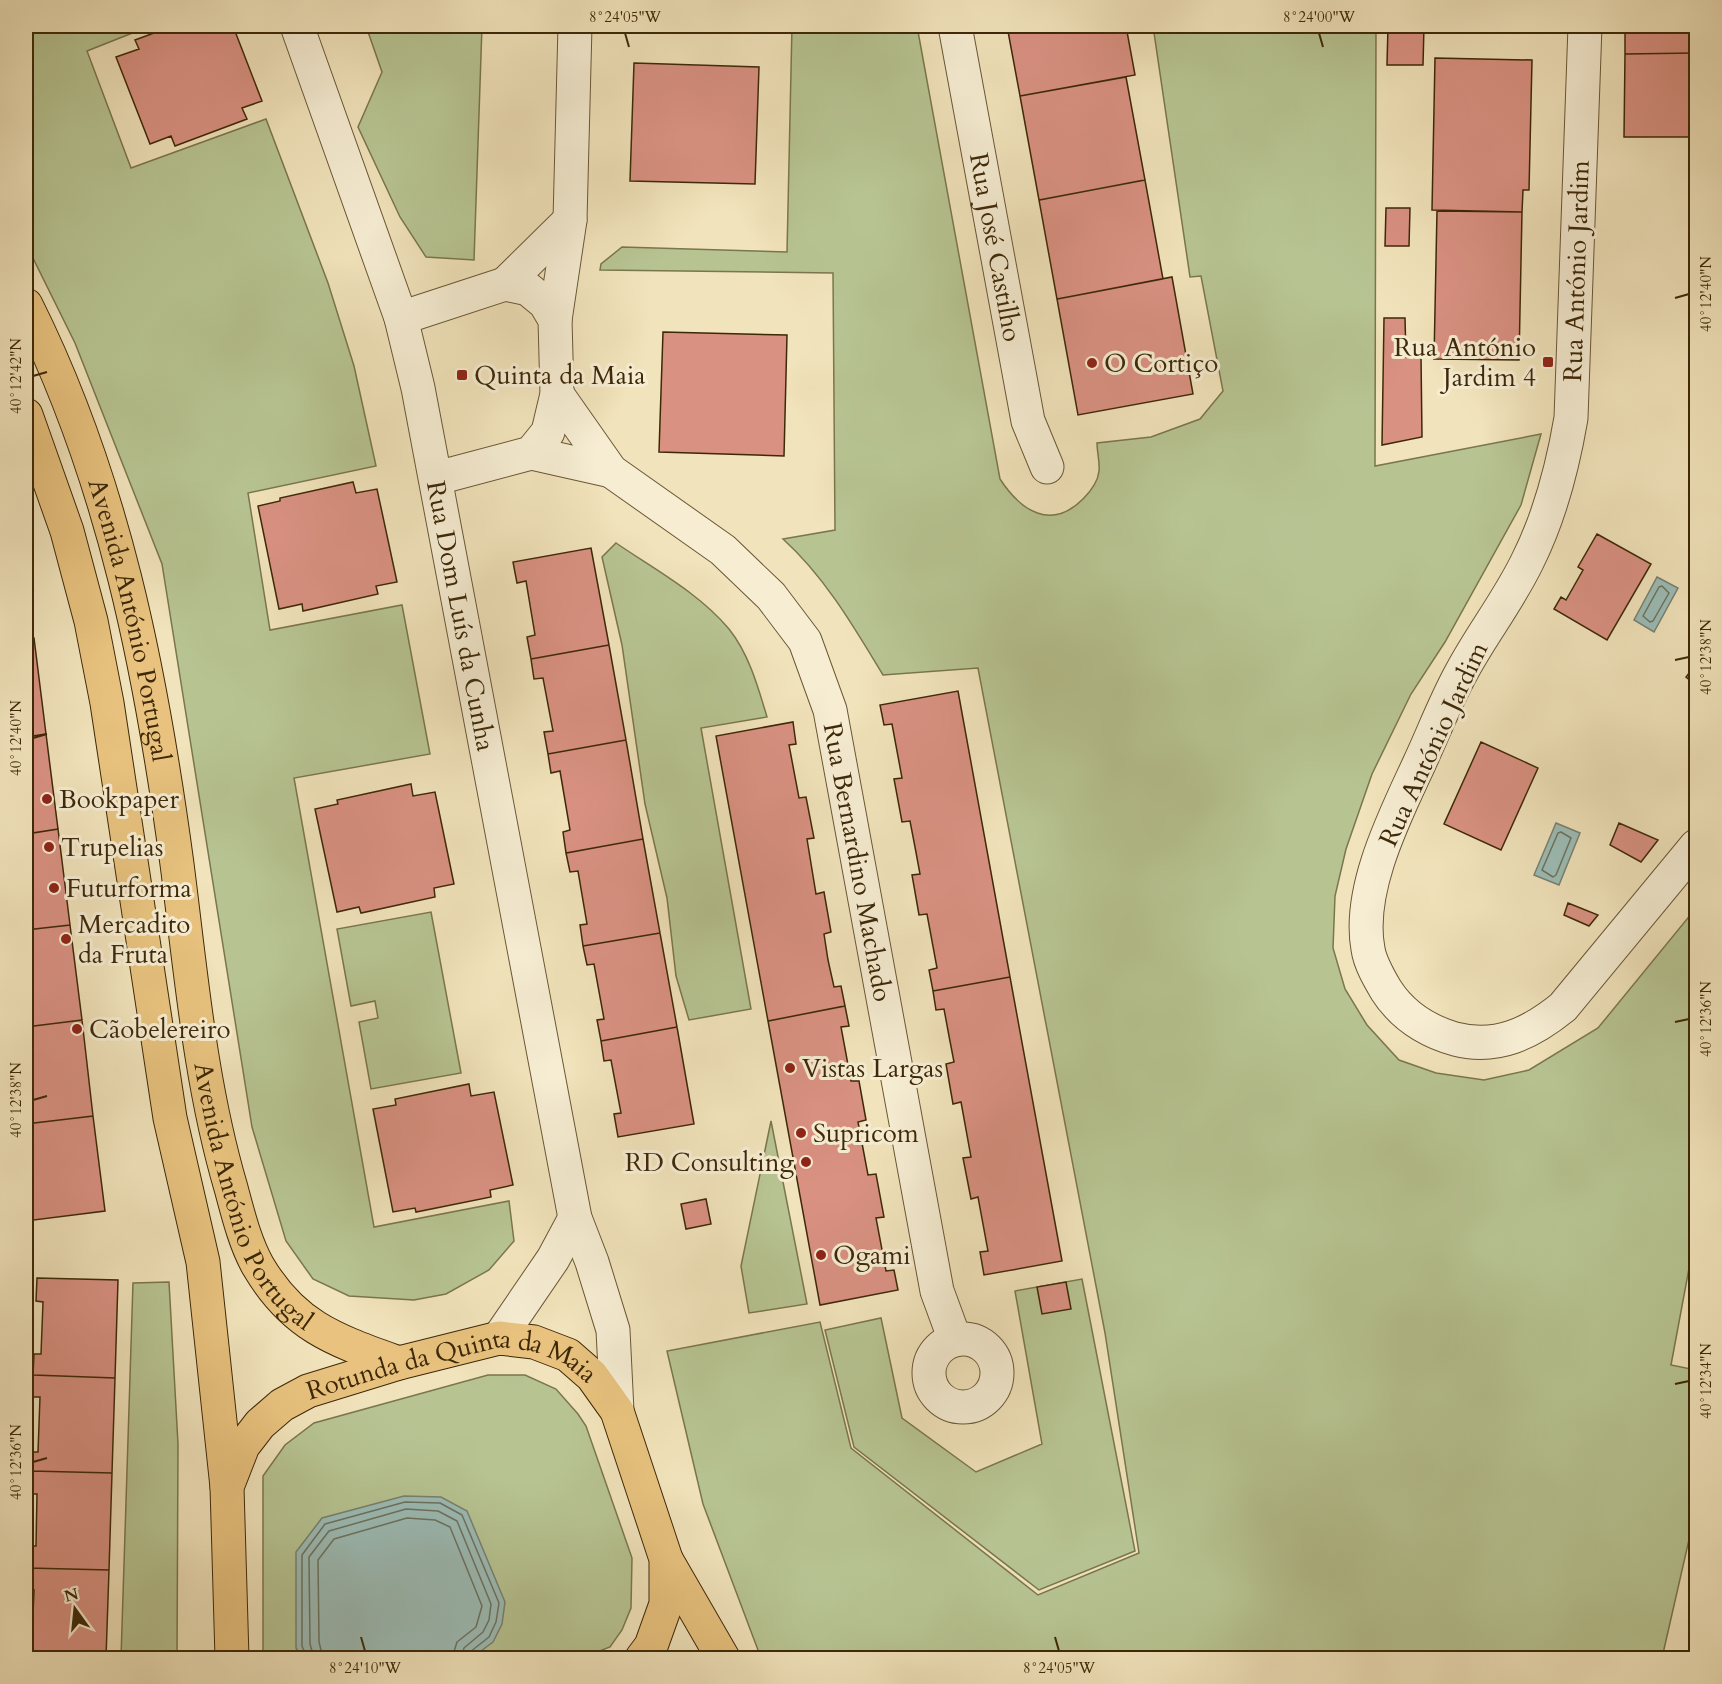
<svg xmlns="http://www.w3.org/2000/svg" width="1722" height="1684" font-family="Cardo,serif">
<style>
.green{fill:#b7c492;stroke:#7a764d;stroke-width:1.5}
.water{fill:#9cbdb7;stroke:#768171;stroke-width:1.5}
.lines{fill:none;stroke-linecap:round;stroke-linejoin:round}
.shore{stroke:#6c7260;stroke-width:1.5}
.building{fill:#d99182;stroke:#3d2808;stroke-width:1.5}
.minor-casing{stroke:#6a5735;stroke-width:35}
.major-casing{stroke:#3d2808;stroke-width:35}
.minor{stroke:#f6edd3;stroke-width:33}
.major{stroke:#e8c27e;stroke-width:33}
.ticks{fill:none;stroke:#3d2808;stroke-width:2}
.poi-dot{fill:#8f2418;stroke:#f6edd3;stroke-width:2}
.labels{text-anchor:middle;stroke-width:6;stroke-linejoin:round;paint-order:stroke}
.street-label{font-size:26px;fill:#3d2808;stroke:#f6edd3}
.poi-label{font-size:26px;fill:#3d2808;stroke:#f6edd3;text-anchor:start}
.neatline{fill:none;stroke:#3d2808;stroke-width:2}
.ticks-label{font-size:15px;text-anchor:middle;fill:#3d2808}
</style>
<rect width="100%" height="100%" fill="#f1e3bb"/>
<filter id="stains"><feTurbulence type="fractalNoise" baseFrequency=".00333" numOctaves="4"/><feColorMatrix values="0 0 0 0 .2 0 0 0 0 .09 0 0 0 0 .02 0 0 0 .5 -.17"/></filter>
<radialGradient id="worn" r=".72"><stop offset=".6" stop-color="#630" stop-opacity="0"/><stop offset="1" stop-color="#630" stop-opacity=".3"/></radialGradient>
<!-- green -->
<path class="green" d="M26,26h124l-63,25 44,117 135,-49 62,164 26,83 22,100 -128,27 22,137 132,-25 28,149 -136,24 80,449 135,-26 5,40 -25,29 -43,24 -32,6 -65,-4 -36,-17 -27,-38 -34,-114 -90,-563 -87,-221 -49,-99z
M366,26h116l-8,234 -48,-3 -26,-40 -42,-90 24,-55z
M792,26h125l83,453c21,32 51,52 83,20 8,-8 15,-17 16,-28 1,-9 -2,-19 -2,-28l54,-6 49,-18 23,-28 -22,-115 -11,1 -37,-251h223l-1,440 166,-32 -20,71 -76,137 -34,52 -39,80 -26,75 -11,47 -2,52 12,41 22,36 32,35 37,13 48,7 45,-10 69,-42 98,-120v323l-25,134 25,5v139l-34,149h-901l-58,-154 -36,-153 153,-29 31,126 187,147 101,-42 -34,-220 -127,-665 -95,7c-29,-48 -58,-98 -100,-136l52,-9 -2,-257 -233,-3 1,-6 21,-17 165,5z
M616,543c38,26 83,50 113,86 20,25 29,58 38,88l-66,11 50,281 -62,11 -13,-44 -9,-78 -22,-94 -23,-159 -20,-88z
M26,572l5,52h-5z
M431,912l30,161 -90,16 -12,-67 19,-4 -3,-17 -24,5 -14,-77z
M771,1121l36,183 -58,9 -8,-47z
M1082,1279l53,272 -96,39 -185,-143 -29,-117 56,-12 21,100 74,54 66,-28 -27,-153z
M169,1282l9,162 -1,214h-56l12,-375z
M488,1375h37l31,14 22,25 8,12 46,132 -1,50 -9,22 -12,17 -28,11h-319v-182l22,-31 29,-22z"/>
<!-- water -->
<path class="water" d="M1657,577l21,11 -24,44 -20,-12z
M1556,823l24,10 -21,52 -25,-10z
M404,1496l37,1 26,14 38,91 -3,22 -9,18 -19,14 -9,2h-163l-6,-10v-96l26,-34z"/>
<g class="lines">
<!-- shore -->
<path class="shore" d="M1662,586l7,7 -16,28 -3,1 -7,-6 16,-29z
M1561,832l10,6 -15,37 -3,2 -11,-7 16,-37z
M307,1658l-5,-12v-91l23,-31 80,-22 35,1 22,12 37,88 -3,19 -7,15 -19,15 -2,6
M314,1658l-4,-14 -1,-87 20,-26 77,-22 32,2 19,10 34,83 -2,16 -6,12 -19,16 -3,10
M323,1658l-4,-16 -1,-82 16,-21 73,-21 28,2 15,7 32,79 -6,21 -19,15 -5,16"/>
</g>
<!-- building -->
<path class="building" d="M173,26h60l29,75 -20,7 5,11 -72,27 -4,-10 -21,8 -34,-87 23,-8 -4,-9z
M1007,26h119l9,49 -115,21z
M1388,26h36l-1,39h-36z
M1625,26h71v27l-71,1z
M1694,53l2,84h-72l1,-83z
M1435,58l97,2 -3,130h-6l-1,22 -90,-2z
M634,63l125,4 -4,117 -125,-3z
M1126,77l19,103 -106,20 -19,-104z
M1145,180l18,99 -106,20 -18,-99z
M1386,208h24l-1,38h-24z
M1437,211l85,1 -3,148 -85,-1z
M1172,277l21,117 -115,21 -21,-116z
M1384,318h21l1,39 15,-1 1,81 -40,8z
M663,332l124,3 -3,121 -125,-4z
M353,482l3,11 21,-4 20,93 -21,4 2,8 -75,17 -1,-7 -23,5 -21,-103 22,-5v-3z
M1597,534l54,30 -44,76 -53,-31 7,-12 5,3 17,-30 -5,-3z
M591,548l18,97 -78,14 -4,-22 8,-2 -9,-54 -9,2 -4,-21z
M34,638l12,96 -20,3v-98z
M609,645l17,95 -78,14 -4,-22 9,-1 -10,-53 -9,1 -3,-20z
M1696,664v21l-10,-8z
M958,691l52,286 -77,14 -4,-21 8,-2 -10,-54 -8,1 -7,-40 8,-1 -5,-27 -5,-26 -8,1 -8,-43 8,-1 -10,-54 -8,1 -4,-20z
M793,722l3,22 -7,1 10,53 7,-1 8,41 -7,1 9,55 8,-2 7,40 -7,2 4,26 6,27 7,-1 4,20 -77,15 -52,-285z
M46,734l12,95 -32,5v-97z
M626,740l17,99 -77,14 -3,-21 7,-2 -10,-59 -9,2 -3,-19z
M1481,742l57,26 -37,82 -57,-26z
M411,784l2,12 22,-4 19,92 -20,4 1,9 -74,16 -2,-6 -22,5 -22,-103 23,-5 -1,-4z
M1619,823l39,17 -17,22 -31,-17z
M58,829l12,96 -44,5v-96z
M643,839l17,94 -77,13 -3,-21 7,-1 -9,-53 -8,1 -4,-19z
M1568,903l30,12 -9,11 -25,-11z
M70,925l12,95 -56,7v-97z
M660,933l17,94 -76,14 -4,-21 7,-1 -10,-55 -7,1 -4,-19z
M1010,977l52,284 -78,14 -4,-23 8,-1 -10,-54 -7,2 -8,-41 8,-1 -10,-55 -8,2 -7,-40 8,-2 -5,-26 -5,-27 -8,1 -3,-19z
M845,1006l4,20 -8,1 10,54h8l7,39 -8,2 10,53 8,-1 8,43 -8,1 10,53 8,-1 4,20 -78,15 -52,-284z
M82,1020l11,96 -67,8v-97z
M677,1027l17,97 -76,13 -4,-23 7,-1 -10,-53 -7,1 -3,-20z
M469,1084l2,12 23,-4 19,93 -23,5 1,7 -75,15 -1,-4 -22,4 -20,-103 23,-4 -1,-6z
M93,1116l12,95 -79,10v-21l4,-1 -4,-32v-43z
M706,1199l5,25 -25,5 -5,-25z
M37,1278l81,2 -3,98 -82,-3 1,-21h7l2,-52 -7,-1z
M1066,1282l5,27 -29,5 -5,-27z
M33,1375l82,3 -3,95 -81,-2v-19h7l2,-55h-7z
M31,1471l81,2 -3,97 -81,-2v-22h8l1,-52h-7z
M28,1568l81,2 -3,88h-80v-18h6l2,-50 -7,-1z"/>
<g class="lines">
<defs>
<g id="minor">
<path id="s1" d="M297,26l104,292 17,70 157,830 17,44 21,68 4,81"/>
<path id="s2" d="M955,26l73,395 19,46"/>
<path d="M1585,26l-14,392c-8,47 -22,100 -43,142 -19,40 -47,75 -67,113 -16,29 -28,61 -42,91 -24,52 -62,126 -51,185 2,14 11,29 18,41 16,25 41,41 69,49 42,11 76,-6 108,-32l133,-161"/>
<path d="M505,284l65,-64"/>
<path d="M401,318l104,-34 23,5 17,14 10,17 2,74 -9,38 -17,21 -94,25"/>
<path d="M555,320l15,-100 5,-194"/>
<path id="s3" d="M557,394l54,77 112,79 48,46 34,45 25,69 107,581 18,49"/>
<path d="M531,453l80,18"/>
<path d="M499,1338l54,-79 22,-41"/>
<circle cx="963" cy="1373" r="34"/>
</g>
<g id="major">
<path id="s4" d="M26,305c88,176 125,366 151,559 14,109 23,219 54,324 7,26 14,55 27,78 36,61 77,74 141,97"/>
<path d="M26,415l41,116 24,90 16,82 63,415 33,144 24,225"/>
<path d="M667,1561l56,97"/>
<path id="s5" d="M232,1658l-5,-171 16,-41 17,-22 22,-19 26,-14 91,-28 100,-25 35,4 34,13 24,21 25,35 49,148v45l-15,42 -9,12"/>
</g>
</defs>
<!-- minor casing -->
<use href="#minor" class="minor-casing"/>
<!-- major casing -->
<use href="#major" class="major-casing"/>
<!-- minor -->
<use href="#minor" class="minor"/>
<!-- major -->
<use href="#major" class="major"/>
</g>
<!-- ticks -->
<path class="ticks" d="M625,33l4,14M1319,33l4,14M1675,298l14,-4M33,376l14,-4M1675,660l14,-3M33,738l14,-4M1675,1022l14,-3M33,1100l14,-4M1675,1384l14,-3M33,1462l14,-4M361,1637l4,14M1055,1637l4,14"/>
<!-- markers -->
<g class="poi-dot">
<rect x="1542" y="356" width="12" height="12" rx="3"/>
<circle cx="1092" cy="363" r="6"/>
<rect x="456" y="369" width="12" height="12" rx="3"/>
<circle cx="47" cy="799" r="6"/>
<circle cx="49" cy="847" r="6"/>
<circle cx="54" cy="888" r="6"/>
<circle cx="66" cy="939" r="6"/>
<circle cx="77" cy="1029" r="6"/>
<circle cx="790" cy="1068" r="6"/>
<circle cx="801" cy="1133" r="6"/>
<circle cx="806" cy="1162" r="6"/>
<circle cx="821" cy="1255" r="6"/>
</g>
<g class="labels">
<!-- street labels -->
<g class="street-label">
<text dy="9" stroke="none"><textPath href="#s2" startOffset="225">Rua José Castilho</textPath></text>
<text transform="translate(1576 271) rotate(-88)" y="9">Rua António Jardim</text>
<text dy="9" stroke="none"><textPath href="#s1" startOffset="614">Rua Dom Luís da Cunha</textPath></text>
<text dy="9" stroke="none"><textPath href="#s4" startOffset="333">Avenida António Portugal</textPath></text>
<text transform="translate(1433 744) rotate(-65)" y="9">Rua António Jardim</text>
<text dy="9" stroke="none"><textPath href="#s3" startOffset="582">Rua Bernardino Machado</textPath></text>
<text dy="9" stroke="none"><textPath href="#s4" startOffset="927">Avenida António Portugal</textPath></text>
<text dy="9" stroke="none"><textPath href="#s5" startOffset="453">Rotunda da Quinta da Maia</textPath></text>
</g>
<!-- poi labels -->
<g class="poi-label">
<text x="1536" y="356" text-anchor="end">Rua António<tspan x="1536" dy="30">Jardim 4</tspan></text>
<text x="1104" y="372">O Cortiço</text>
<text x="474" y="384">Quinta da Maia</text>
<text x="59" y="808">Bookpaper</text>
<text x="61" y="856">Trupelias</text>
<text x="66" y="897">Futurforma</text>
<text x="78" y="933">Mercadito<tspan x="78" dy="30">da Fruta</tspan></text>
<text x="89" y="1038">Cãobelereiro</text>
<text x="802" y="1077">Vistas Largas</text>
<text x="813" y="1142">Supricom</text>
<text x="794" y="1171" text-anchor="end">RD Consulting</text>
<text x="833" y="1264">Ogami</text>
</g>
</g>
<!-- margin -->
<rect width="1722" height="1684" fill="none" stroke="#f1e3bb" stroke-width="66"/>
<!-- north arrow -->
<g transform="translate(75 1609) rotate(345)" stroke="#f6edd3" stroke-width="4.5" paint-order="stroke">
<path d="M0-4.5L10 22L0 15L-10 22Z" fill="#3d2808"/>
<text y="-9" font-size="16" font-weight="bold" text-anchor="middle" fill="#3d2808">N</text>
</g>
<rect x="33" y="33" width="1656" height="1618" class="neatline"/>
<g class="ticks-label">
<text x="625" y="22">8°24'05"W</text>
<text x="1319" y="22">8°24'00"W</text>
<text transform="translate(1706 294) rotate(-90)" y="5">40°12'40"N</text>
<text transform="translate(16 376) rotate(-90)" y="5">40°12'42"N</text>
<text transform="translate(1706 657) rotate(-90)" y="5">40°12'38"N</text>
<text transform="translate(16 738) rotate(-90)" y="5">40°12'40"N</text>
<text transform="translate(1706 1019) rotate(-90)" y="5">40°12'36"N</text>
<text transform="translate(16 1100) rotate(-90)" y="5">40°12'38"N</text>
<text transform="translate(1706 1381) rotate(-90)" y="5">40°12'34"N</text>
<text transform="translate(16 1462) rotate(-90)" y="5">40°12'36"N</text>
<text x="365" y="1673">8°24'10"W</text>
<text x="1059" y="1673">8°24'05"W</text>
</g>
<rect width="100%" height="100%" filter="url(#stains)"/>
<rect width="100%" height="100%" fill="url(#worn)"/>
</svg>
